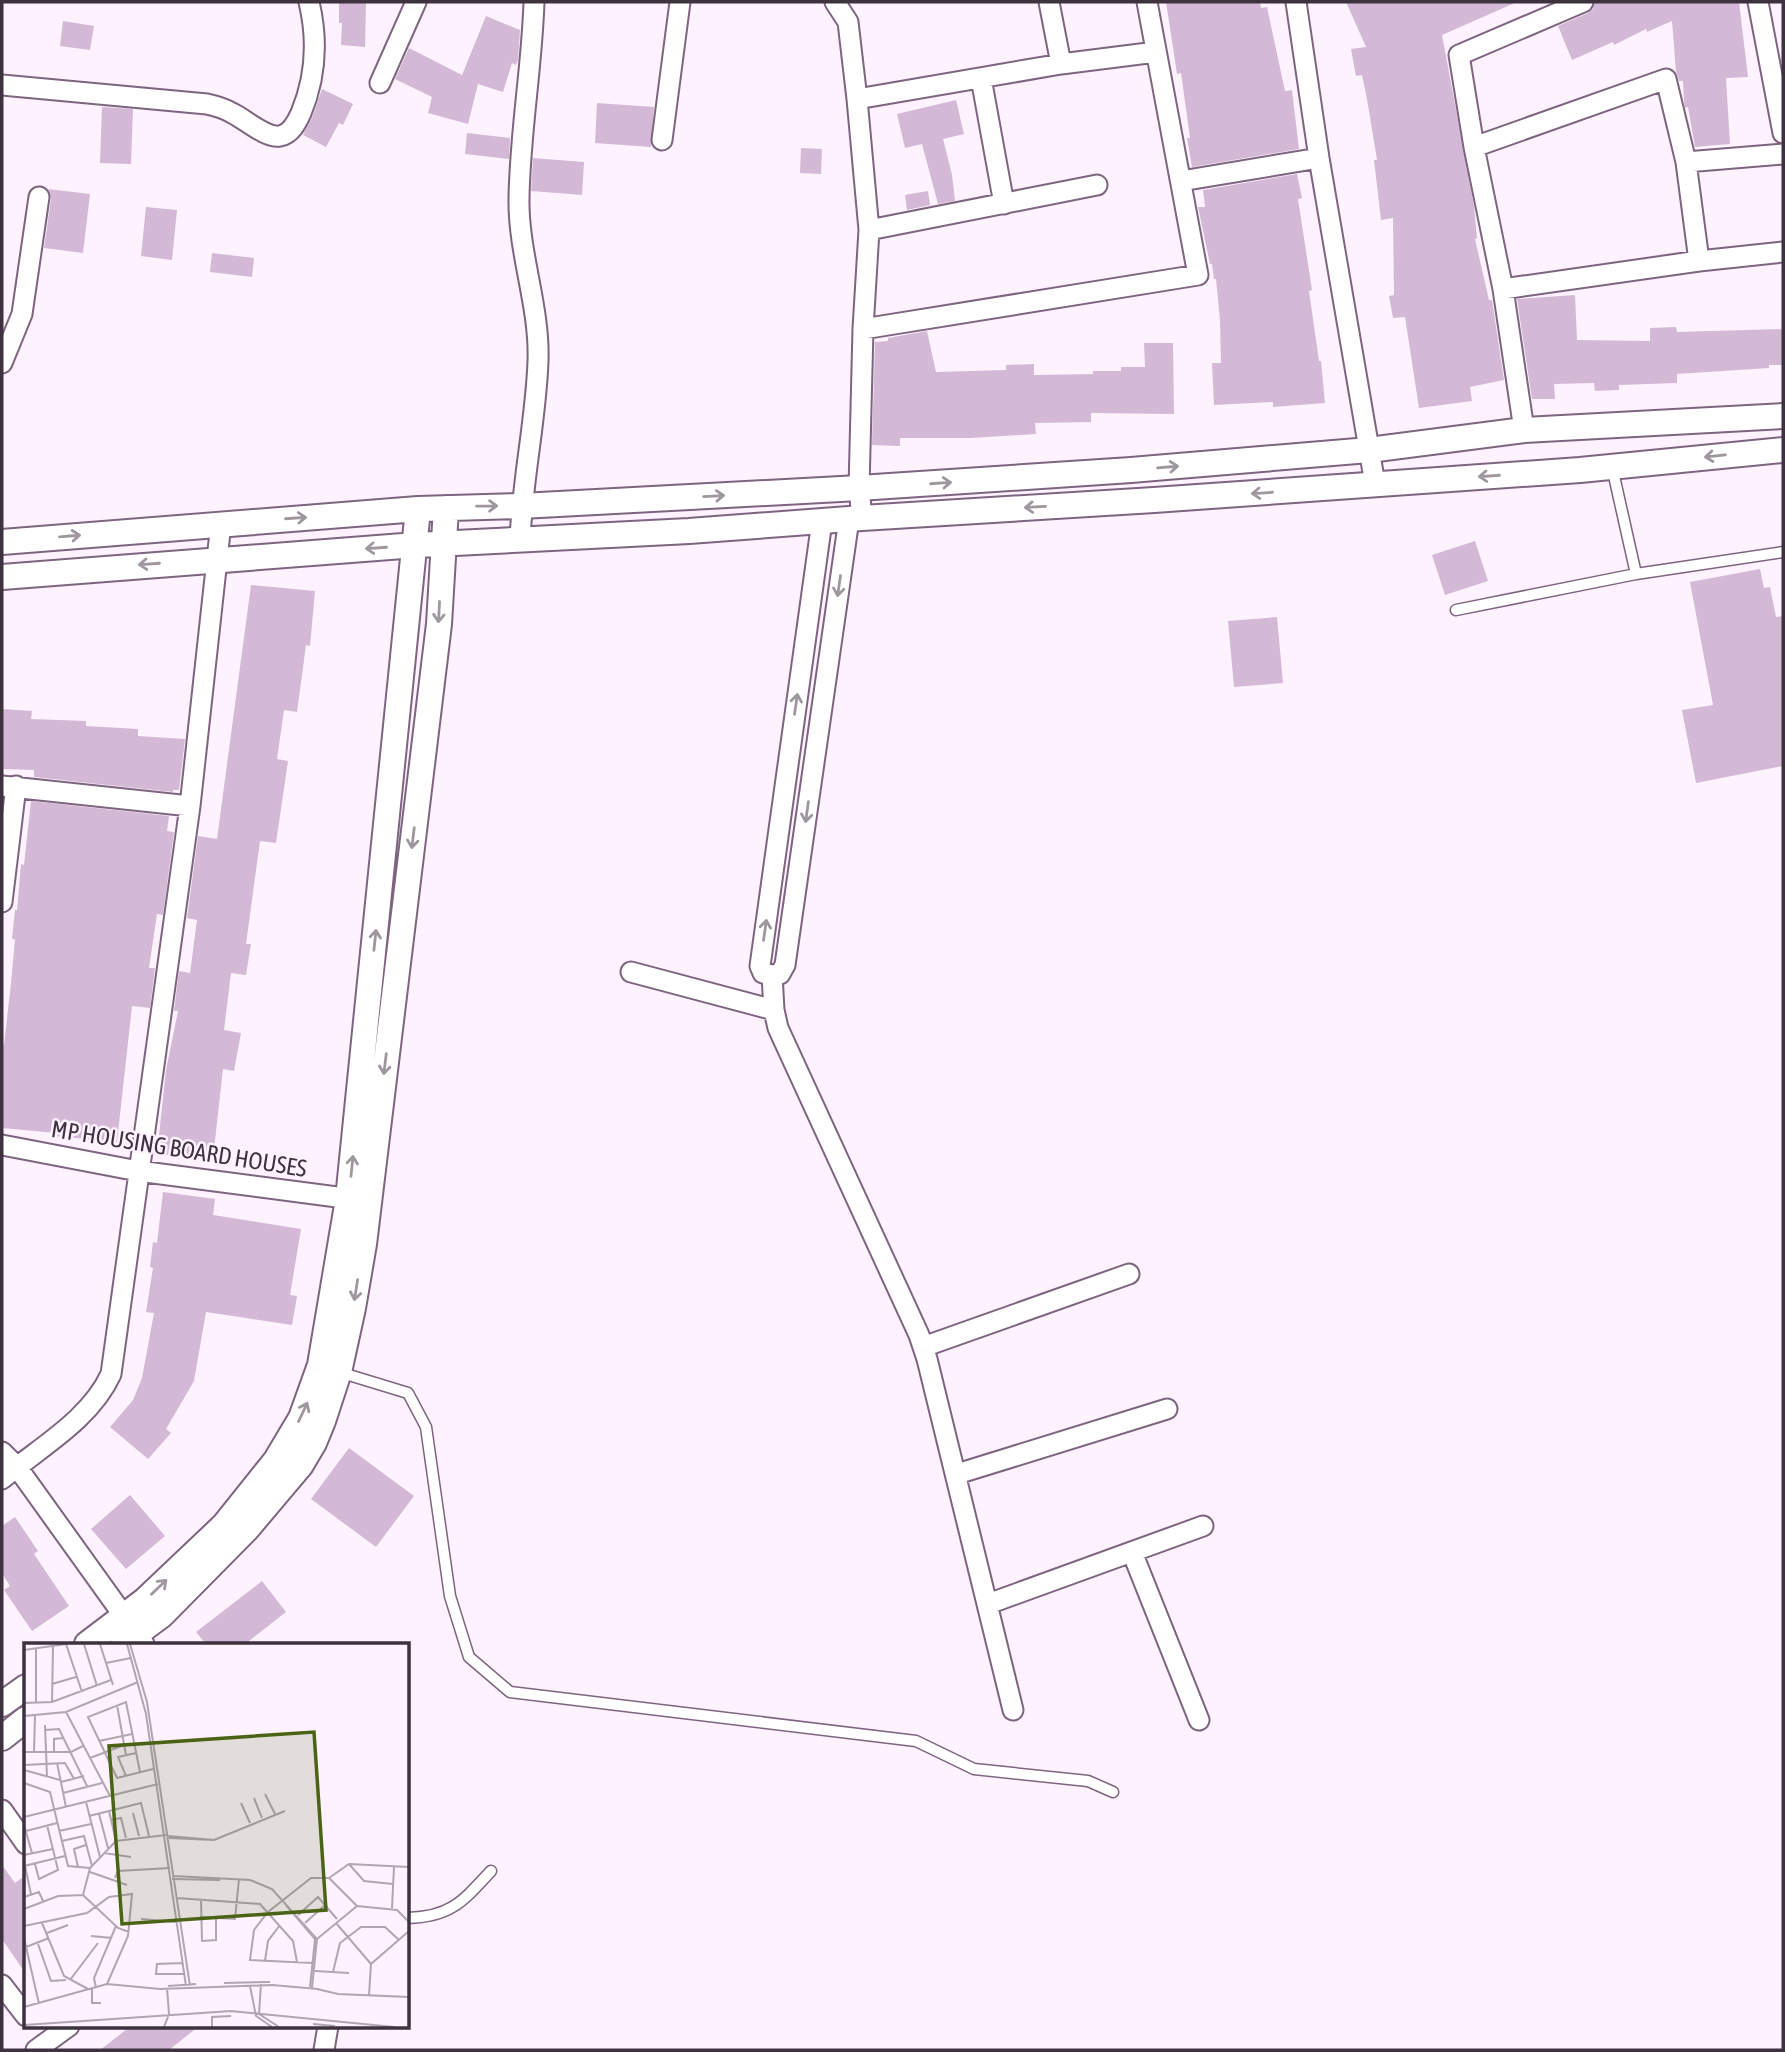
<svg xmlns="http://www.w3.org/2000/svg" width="1785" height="2052" font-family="'Asap Condensed',sans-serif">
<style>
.building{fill:#d3b9d5}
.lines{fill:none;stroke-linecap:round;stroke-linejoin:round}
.service-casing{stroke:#7d657f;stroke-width:13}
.minor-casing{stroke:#7d657f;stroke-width:23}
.tertiary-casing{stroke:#7d657f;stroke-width:28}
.service{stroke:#fff;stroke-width:10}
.minor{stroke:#fff;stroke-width:19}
.tertiary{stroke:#fff;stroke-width:24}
.oneway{stroke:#9e989e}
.labels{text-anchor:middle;stroke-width:5;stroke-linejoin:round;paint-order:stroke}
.street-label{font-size:24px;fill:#3d323e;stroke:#fdf2fe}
.inset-road{fill:none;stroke:#b0a5b1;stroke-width:2}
.view{fill:#4a6314;fill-opacity:0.15;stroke:#4a6314;stroke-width:3.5}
.inset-edge{fill:none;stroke:#3d323e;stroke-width:3.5}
</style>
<rect width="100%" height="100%" fill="#fdf2fe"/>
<!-- building -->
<path class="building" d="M339,2h27l-1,45 -24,-2 1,-22h-3z
M1166,2h94l1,6 6,-1 18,84 7,-1 7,59 -107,18 -5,-29h3l-9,-65 -4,1z
M1346,2h171l-75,33 32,171 3,32 -2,1 14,61h3l12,80 -34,7 2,14 -53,7 -14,-91 -12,1 -4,-22 5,-1 -1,-77 -12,2 -7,-60h3l-10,-61 -5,-24 -6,1 -5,-27 15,-2z
M1595,2h144l9,75 -22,1 4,66 -35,3 -7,-40 -3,1 -1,-7 -1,-20h-4l-3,-9 -4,-51 -25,11 -1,-3 -32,16 -1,-3 -41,18 -14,-34 30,-13 5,-4z
M486,16l34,14 -2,30 -2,5 -4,-2 -9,29 -25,-8 -10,40 -40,-11 4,-16 -37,-18 14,-31 53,27z
M63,21l31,5 -4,24 -30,-4z
M322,89l31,15 -10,21 -4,-2 -13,24 -23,-12 9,-17z
M956,100l8,34 -21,5 9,36 3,26 -17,3 -16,-60 -17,4 -8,-34z
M597,103l57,4 -3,40 -56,-4z
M102,107l31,2 -2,55 -31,-1z
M467,133l43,5 -1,21 -44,-5z
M801,148l21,1 -1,25 -21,-1z
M533,158l51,4 -2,33 -51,-4z
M1297,174l5,24 -4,1 14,91 -3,1 10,70h2l4,42 -52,4v-5l-59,3 -2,-42h9l-1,-43 -4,-41h-2l-2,-15h-2l-12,-57h7l-2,-17z
M48,189l42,5 -7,59 -39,-5 7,-49z
M928,191l2,14 -23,5 -2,-15z
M146,207l31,3 -5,50 -31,-4z
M212,253l42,5 -2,19 -42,-5z
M1575,295l2,45 73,1v-13l26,-1 1,5 106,-3v36h-14v3l-92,6v9l-58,2v5l-24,1 -1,-8 -40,1 1,15h-23l-15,-100z
M927,331l9,41 70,-2v-5l28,-1v11l59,-1v-3h28v-4h24l-1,-24h29l1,71 -83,-1v9l-56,1 1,11 -65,4h-71v8l-28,-1 3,-103 13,-1v-3z
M1475,541l13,40 -43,14 -13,-40z
M1760,569l4,19 6,-1 6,30 7,-1v150l-87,17 -14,-73 31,-5 -23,-123z
M251,585l64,6 -5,55 -4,-1 -9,67 -13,-2 -7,49 11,2 -12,82 -16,-2 -14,103h5l-5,31 -15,-2 -7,57 17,3 -7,38 -11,-2 -10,89 -56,-4 9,-84 12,-59h-4l5,-40 11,2 7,-53 -10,-2 11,-82 19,3z
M1277,617l6,66 -49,4 -6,-66z
M2,709l30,2 -1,8 55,2v5l52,3v7l47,3 -6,51h-6v2l-139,-15v-7l-32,-1z
M31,801l138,15 -2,15 7,1 -11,83 -6,-1 -8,54h6l-5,40 -18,-2 -15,136 -62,-6 1,-3 -54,-5v-83h2l7,-62 4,-44h-3l3,-29h2l4,-46 3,1z
M163,1192l52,7 -2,16 88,14 -11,66 7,1 -5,29 -86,-13 -12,69 -28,48 5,4 -23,26 -38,-32 23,-27 9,-22 12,-65 -8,-1 7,-44 -3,-1 3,-25 4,1z
M349,1448l65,48 -38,51 -65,-48z
M130,1495l35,41 -39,33 -35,-40z
M15,1517l23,34 -4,3 35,52 -37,25 -28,-41 6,-4 -8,-13v-47z
M262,1581l24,31 -41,32h-39l-10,-12z
M2,1865l13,18 11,-8v99l-24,-35z
M131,2026h68l-30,24h-69z"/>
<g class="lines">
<defs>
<path id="service" d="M1612,467l24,107
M1456,610l180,-36 147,-22
M339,1372l69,21 18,34 24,169 19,61 41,35 406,49 58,28 114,12 25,11
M408,1918c43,-1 55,-17 83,-47"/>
<path id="minor" d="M835,2l13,20 9,77 12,131 -6,99 -4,159 3,30
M1296,2l23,156 56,326
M1758,2l25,131
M1061,64l95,-12
M981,78l23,126
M380,83l36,-81
M2,85l205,19c9,2 17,4 25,9 13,6 33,25 48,23 11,-2 17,-14 21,-23 15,-36 17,-73 8,-111
M857,99l204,-35 -12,-62
M662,140l18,-138
M1474,147l192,-68 20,83 13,99
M1686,162l97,-8
M1181,181l138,-23
M869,230l228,-45
M1503,289l196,-28 84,-9
M863,329l335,-54 -51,-273
M2,363l20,-49 17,-117
M1524,430l-21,-141 -29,-142 -15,-92 124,-53
M822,521l-62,445 3,7 9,2 8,-1 5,-9 64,-446
M520,541c2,-61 16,-120 18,-180 2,-55 -20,-108 -19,-163 1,-66 13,-131 15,-196
M2,786l188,20
M2,902l14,-116
M631,972l143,38
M772,975l2,35 4,18 141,307 8,24 86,351
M2,1145l136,26 222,29
M923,1347l206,-73
M2,1452l15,15 127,177
M957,1474l210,-65
M2,1479c38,-32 88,-59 109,-105l79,-568 31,-283
M1132,1552l67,168
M988,1604l215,-78
M2,1810l24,34
M2,1985l24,31
M36,2050l33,-24
M324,2050l4,-24"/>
<path id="tertiary" d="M2,542l416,-33 103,-3 338,-18 272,-18 238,-20 155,-20 259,-14
M2,577l414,-32 273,-14 173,-13 292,-18 426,-30 203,-20
M87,1644l58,-44 79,-75 52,-65 25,-42 19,-53 28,-166 70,-690
M123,1644l39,-29 85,-86 54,-64 13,-22 9,-22 16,-49 14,-64 11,-64 75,-620 7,-116
M2,1704l24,-17
M2,1738l24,-19"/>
</defs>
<!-- service casing -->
<use href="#service" class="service-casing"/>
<!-- minor casing -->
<use href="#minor" class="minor-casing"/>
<!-- tertiary casing -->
<use href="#tertiary" class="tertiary-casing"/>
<!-- service -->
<use href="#service" class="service"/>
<!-- minor -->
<use href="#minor" class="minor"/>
<!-- tertiary -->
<use href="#tertiary" class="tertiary"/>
</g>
<!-- one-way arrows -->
<defs><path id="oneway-shaft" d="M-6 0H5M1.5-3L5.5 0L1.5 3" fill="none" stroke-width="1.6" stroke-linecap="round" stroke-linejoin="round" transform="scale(1.75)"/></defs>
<g class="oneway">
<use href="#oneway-shaft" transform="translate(1715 456) rotate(174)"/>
<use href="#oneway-shaft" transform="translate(1168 467) rotate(-5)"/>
<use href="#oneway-shaft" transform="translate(1489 476) rotate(176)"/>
<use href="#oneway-shaft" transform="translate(941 483) rotate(-4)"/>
<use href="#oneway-shaft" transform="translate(1262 493) rotate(176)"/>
<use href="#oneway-shaft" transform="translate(714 496) rotate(-3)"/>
<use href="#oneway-shaft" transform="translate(487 506) rotate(-1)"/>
<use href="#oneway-shaft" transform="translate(1035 507) rotate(177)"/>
<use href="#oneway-shaft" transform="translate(296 518) rotate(-4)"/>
<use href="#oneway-shaft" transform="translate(70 536) rotate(-5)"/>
<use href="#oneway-shaft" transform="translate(376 548) rotate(176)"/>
<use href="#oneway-shaft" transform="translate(149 564) rotate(176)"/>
<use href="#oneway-shaft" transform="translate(839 586) rotate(98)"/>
<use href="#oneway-shaft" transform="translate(439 612) rotate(93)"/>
<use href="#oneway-shaft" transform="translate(796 704) rotate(-82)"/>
<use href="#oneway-shaft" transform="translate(807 812) rotate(98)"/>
<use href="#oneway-shaft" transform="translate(413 838) rotate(97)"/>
<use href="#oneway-shaft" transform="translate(765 930) rotate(-82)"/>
<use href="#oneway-shaft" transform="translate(375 940) rotate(-84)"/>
<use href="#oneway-shaft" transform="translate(385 1064) rotate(97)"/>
<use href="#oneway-shaft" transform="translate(352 1166) rotate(-84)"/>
<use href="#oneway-shaft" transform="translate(356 1290) rotate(99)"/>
<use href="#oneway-shaft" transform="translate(303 1412) rotate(-65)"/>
<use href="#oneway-shaft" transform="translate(159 1587) rotate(-44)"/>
</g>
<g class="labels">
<!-- street labels -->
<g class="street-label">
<text transform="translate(179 1149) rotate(9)" y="8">MP HOUSING BOARD HOUSES</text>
</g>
</g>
<!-- overview -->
<g transform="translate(24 1643)">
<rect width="385" height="385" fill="#fdf2fe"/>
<path class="inset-road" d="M60,1l13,42M76,1l13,41M103,1l19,70 40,272M106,1l17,58 43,284M0,7l42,-6 16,48M82,20l25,-5M28,41l24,-7M28,59l1,-55M0,60l28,-1 59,-22M12,60v-54M93,62l9,50M42,69l44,84M0,73l42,-4 72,-30M21,82l2,52M21,87l14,-1 28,57M75,98l33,-7M0,109h47l12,-6M10,109l1,-36M30,109v-13l9,-1M66,115l34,-13M33,120l9,44M0,122l41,-2 9,16M0,127l36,10M116,129l-14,-70 -38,15 29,61 36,-9M102,133l-8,-19 18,-4M37,139l23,-6M0,140l26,9 18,74 22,2M39,150l39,-10M241,151l10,20M230,155l8,20M62,159l14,55M217,160l9,20M85,168l7,30M109,170l6,23M75,171l9,34M65,173l52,-13 8,33M0,174l134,-33M87,177l10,-2 5,20M0,182l8,28M2,188l31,-8M35,188l32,-7M144,193l46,4 -45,-2M190,197l71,-29M38,198l22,-5 8,30M80,210l27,4M0,212l29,-6M11,221l4,15 19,-9 -11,-45M325,221l15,17 29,3M0,223l41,-10M1,223l6,28M54,224l-4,-18 12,-4M66,229l37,13M150,233l76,4 22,9 45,50 -5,49M91,235l3,-7 52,-3M305,235l20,-14 60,3M148,236l48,1M59,252l7,-27 26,-27 50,-6M0,254l15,-5 4,9M153,255l83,6 33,37 4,21M177,256l1,42 14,-1v-22M262,262l29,34 -5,48M368,265l2,-41M0,266l34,-13 25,-1 35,33 11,4M274,272l20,-18 19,22M176,274l35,2 4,-40M117,276l36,3M18,280l22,53 24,13M281,280l19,-17M312,280l35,41M0,283l63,-13 22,-16 23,-3 -4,42 -21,48M23,290l21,-8M67,293l21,2M0,295l15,66M293,296l40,-33 40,4 12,12M14,301l13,37 15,-1M2,304l23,-9M241,318l3,-20 12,-16M158,320l-25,1 -1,10h28M289,320l-63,-3 4,-30 14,-18 43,-34h18l28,28M291,328l34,2M309,329l7,-29 21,-16h24l14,13M46,337l28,-37M200,340l46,-1M237,341l-2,30 20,13M144,343l28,-2M226,343l6,30 16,11M72,345l-2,-10 22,-52M68,346v14h9M293,346l21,5 71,3M345,352l2,-31 38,-33M0,364l83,-23 53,5 112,-4 46,4M289,381l22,2M0,382l207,-14 163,16M140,384l5,-13 -2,-26M188,384v-10l19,-1"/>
<path class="view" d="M290,89l12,178 -204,14 -13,-178z"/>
<rect width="385" height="385" class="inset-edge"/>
</g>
<!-- border -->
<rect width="1785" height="2052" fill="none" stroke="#3d323e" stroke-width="7"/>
</svg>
